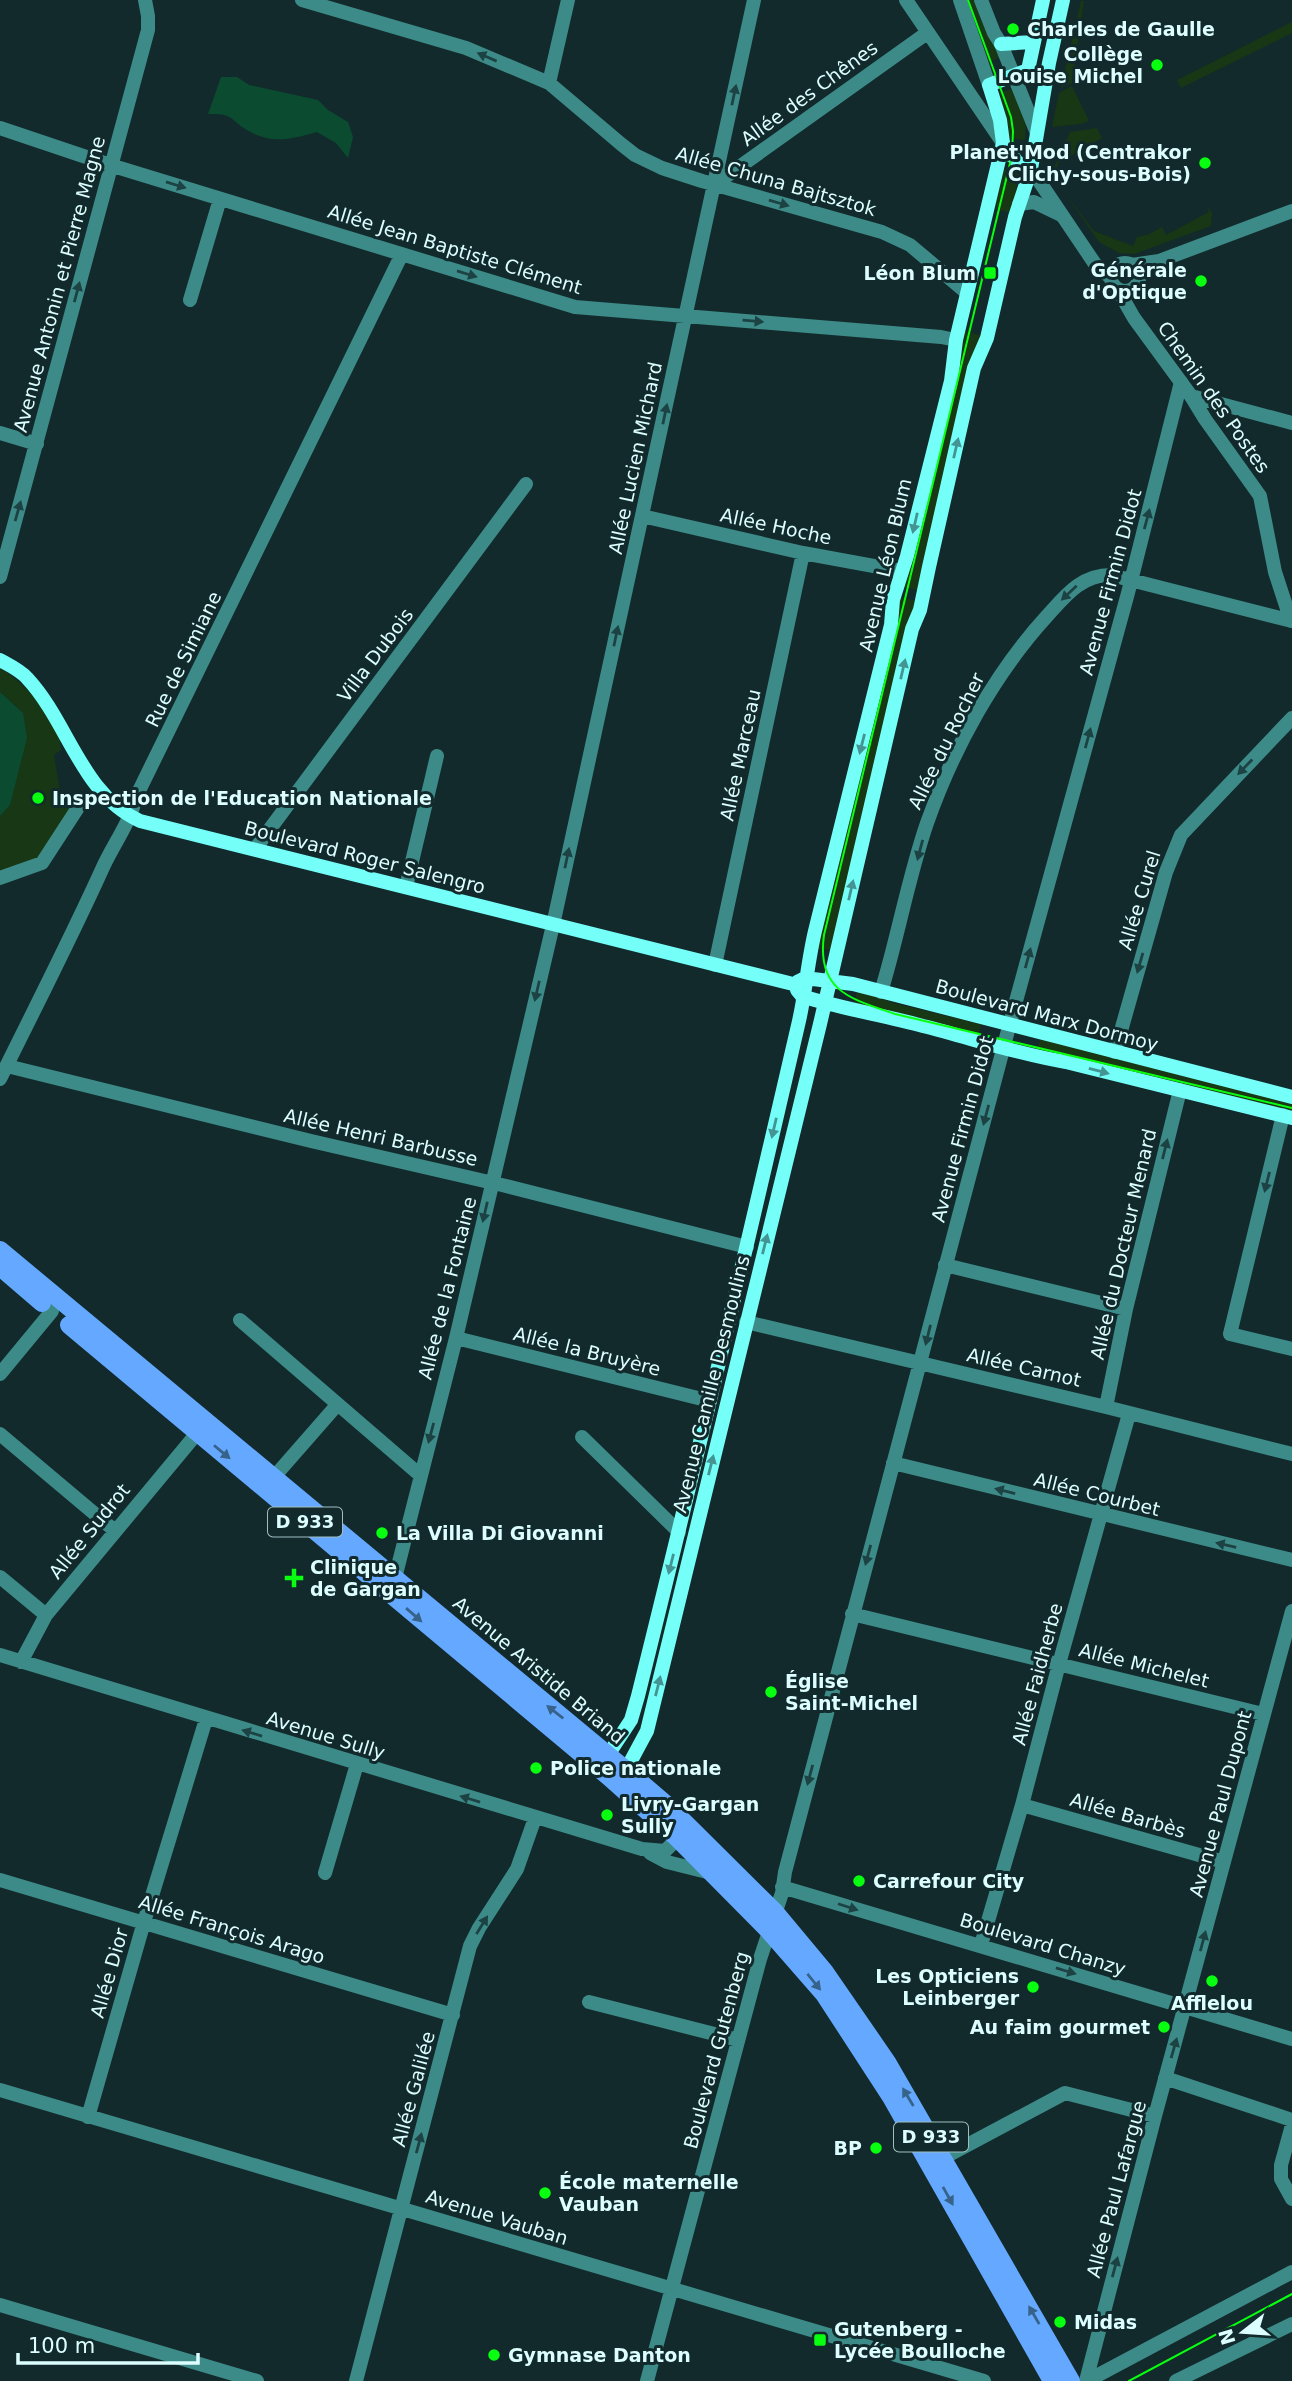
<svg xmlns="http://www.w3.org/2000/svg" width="1292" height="2381" font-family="'DejaVu Sans',sans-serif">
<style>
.green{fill:#183714}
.water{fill:#0b4c30}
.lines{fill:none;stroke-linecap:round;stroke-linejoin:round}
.minor{stroke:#3d8b88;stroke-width:14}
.tertiary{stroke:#3d8b88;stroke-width:14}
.secondary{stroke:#74fff8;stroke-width:14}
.primary{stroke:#64a9ff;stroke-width:18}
.tram{stroke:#09ff10;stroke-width:2}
.oneway{fill:#1d4243}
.oneway2{fill:#439492}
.oneway3{fill:#37638b}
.poi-dot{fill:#09ff10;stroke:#122a2c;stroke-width:2.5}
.labels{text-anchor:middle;stroke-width:6;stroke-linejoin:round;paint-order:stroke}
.shield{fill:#122a2c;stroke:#a0bec0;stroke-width:2}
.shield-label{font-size:18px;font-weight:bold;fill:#ddfeff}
.poi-label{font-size:19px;font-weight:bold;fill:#ddfeff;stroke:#122a2c;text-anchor:start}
.street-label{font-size:19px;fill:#ddfeff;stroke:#122a2c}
</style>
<rect width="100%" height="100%" fill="#122a2c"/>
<!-- green -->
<path class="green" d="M965,0h13l24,57 -17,6z
M1081,1h3l-12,82 -11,5z
M1292,22v11l-111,55 -4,-8z
M1072,86l17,35 -9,3 -28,3 7,-34z
M1011,89l4,9 3,-1 8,25 -1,18 -17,-2 -8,-45z
M1097,128l5,10 -44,25 -2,8 -3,-1 17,-38z
M1004,169l15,5 -7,39 -16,-4 1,-5 -5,-2z
M1064,192l30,39 39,15 4,-9 10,-2 15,-8 4,8 43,-23 -2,-6 5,7 -1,13 -77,28 -15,-1 -20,-11z
M961,330l22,6 -64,255 -17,-5z
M900,597l17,4 -84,349 -17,-1 5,-25 7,-14 70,-290z
M0,668c25,15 60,52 61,82l-7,5 6,36 13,15 -35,52 -38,14v-56l10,-11 13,-92 -23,-21z
M857,990l36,13 67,16 22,1 -4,18 -124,-31z
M1041,1036l251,66v11l-255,-60z"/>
<!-- water -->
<path class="water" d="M221,77h16l12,8 69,15 10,10 20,12 5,15 -5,21 -12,-15 -19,-11c-25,7 -46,13 -70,-2 -18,-11 -13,-17 -39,-16z
M0,692l23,21 4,25 -17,67 -10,11z"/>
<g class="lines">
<!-- minor -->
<path class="minor" d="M302,0l164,48 83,35 72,61 14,11 27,13 40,13 180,51 28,13 57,48
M906,0l97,143
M549,83l19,-83
M0,128l110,37 465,142 366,30 15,3
M714,185l213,-152
M1019,204l15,-2 27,13
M1132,265l27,-4 133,-50
M1139,277l19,-16
M190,300l30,-101
M1191,396l14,23 55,77 15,76 16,49
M1191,396l101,27
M0,433l37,11
M642,516l161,37 98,18
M0,577l148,-547v-14l-3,-16
M255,849l271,-365
M0,878l42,-15 39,-60
M406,887l31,-131
M715,965l88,-412
M881,992c17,-55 27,-114 46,-169 26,-74 67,-149 120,-207 19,-21 34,-41 64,-41l181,46
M1115,1052l51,-180 15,-37 111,-117
M7,1066l304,75 191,44 245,62
M0,1079c35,-71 71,-141 104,-214 11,-23 26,-43 32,-68l266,-543
M1283,1115l-53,219 62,15
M945,1265l181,44
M240,1320l180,155
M746,1322l360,85 186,47
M456,1338l254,63
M0,1374l52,-63
M1106,1407l20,-98 54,-219
M0,1434l114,96
M582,1437l97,95
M893,1463l399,97
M274,1477l63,-72
M0,1577l46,38
M395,1578l61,-240 97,-413 201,-925
M852,1614l411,100
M0,1655l642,194 23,2 8,-8 2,-7
M21,1662l25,-47 152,-183
M1022,1805l202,57
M650,1853l17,9 44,11
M325,1873l32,-109
M0,1880l453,135
M782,1887l510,152
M981,1945l41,-140 37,-141 70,-250
M589,2002l149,38
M1165,2078l127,42
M0,2090l984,291
M88,2117l56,-195 62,-203
M1292,2125l-11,40v14l11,20
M943,2158l122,-65 90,23
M0,2305l257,76
M356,2381l114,-435 9,-18 38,-59 18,-51
M647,2381l113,-422 22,-66 3,-21 225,-849 118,-430 53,-211
M1086,2381l69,-265 137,-505
M1087,2381l205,-109
M1176,2381l116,-57"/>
<!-- tertiary -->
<path class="tertiary" d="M960,0l29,85
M981,0l13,33 7,11 35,87
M1031,169l64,95 16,14
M1111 277a14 14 0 1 1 28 0a14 14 0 1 1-28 0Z
M1118,290l16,28 57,78"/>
<!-- secondary -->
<path class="secondary" d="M1001,44l32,-2
M1001,153l11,2 5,7 14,7
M0,660c9,5 20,10 27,18 42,45 54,116 113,143l653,163
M797,982l8,-4 48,6 439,113
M797,990l5,6c40,13 81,19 121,30 48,12 94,28 143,36l226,56
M608,1765v-10l23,-35 7,-24c56,-225 109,-450 161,-675 7,-31 9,-63 17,-94l75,-302 2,-25 14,-44 44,-175 5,-41 47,-197 -3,-23 -11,-35 39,-15 15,-70
M617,1774l9,-4 21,-39 173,-707 92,-395 8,-19 9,-43 45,-199 13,-30 28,-121 16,-48 18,-106 14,-63"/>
<!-- primary -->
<path class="primary" d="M0,1250l626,520 41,35 108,107 50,60 62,90 184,319
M0,1267l42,36
M69,1325l540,452 66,59 94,95 55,63 67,103 161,284"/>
<!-- tram -->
<path class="tram" d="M968,0l43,117 2,14 -1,24 -188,780c-8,56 27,64 71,79l397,94
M1129,2381l163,-87"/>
</g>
<!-- one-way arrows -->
<defs><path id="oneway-solid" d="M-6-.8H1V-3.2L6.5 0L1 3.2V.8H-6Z" transform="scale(1.75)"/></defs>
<g class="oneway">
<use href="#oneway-solid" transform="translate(487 57) rotate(-157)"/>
<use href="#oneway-solid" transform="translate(734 95) rotate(-78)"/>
<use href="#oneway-solid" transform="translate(176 185) rotate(17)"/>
<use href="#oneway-solid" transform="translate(779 203) rotate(16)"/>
<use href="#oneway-solid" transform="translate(467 274) rotate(17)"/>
<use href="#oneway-solid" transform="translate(77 292) rotate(-75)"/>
<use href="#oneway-solid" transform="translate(753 321) rotate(5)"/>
<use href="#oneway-solid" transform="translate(665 414) rotate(-78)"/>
<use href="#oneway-solid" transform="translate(18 511) rotate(-74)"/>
<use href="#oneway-solid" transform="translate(1147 519) rotate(-75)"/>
<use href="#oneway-solid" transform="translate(1069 593) rotate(137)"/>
<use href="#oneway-solid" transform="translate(616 636) rotate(-78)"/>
<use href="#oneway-solid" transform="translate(1088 738) rotate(-75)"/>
<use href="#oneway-solid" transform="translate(1245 767) rotate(134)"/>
<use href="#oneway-solid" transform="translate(920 850) rotate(105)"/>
<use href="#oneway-solid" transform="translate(567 858) rotate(-78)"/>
<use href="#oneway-solid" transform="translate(1028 958) rotate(-75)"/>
<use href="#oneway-solid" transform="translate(1140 963) rotate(106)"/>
<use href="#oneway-solid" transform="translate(537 991) rotate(103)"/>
<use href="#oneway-solid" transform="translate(986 1115) rotate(105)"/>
<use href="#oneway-solid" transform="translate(1165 1149) rotate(-76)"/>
<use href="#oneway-solid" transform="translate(1267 1182) rotate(104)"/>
<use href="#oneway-solid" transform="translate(485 1212) rotate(103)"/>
<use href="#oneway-solid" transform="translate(928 1335) rotate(104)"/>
<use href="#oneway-solid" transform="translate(431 1433) rotate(105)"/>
<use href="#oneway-solid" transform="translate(1005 1491) rotate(-166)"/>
<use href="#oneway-solid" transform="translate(1226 1545) rotate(-167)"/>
<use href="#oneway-solid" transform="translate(868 1555) rotate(105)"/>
<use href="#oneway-solid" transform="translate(252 1733) rotate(-163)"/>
<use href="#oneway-solid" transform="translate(810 1775) rotate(105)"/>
<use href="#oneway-solid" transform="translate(470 1799) rotate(-163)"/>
<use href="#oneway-solid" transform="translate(848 1907) rotate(18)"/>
<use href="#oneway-solid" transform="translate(482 1925) rotate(-58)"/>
<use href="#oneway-solid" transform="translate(1203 1941) rotate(-75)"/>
<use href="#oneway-solid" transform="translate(1066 1971) rotate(17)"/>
<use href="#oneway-solid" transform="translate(1174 2048) rotate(-74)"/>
<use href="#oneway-solid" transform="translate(419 2143) rotate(-75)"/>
<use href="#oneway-solid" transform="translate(1115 2267) rotate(-75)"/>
</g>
<g class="oneway2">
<use href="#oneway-solid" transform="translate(956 448) rotate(-77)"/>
<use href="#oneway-solid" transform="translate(915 523) rotate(103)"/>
<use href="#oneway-solid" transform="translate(903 669) rotate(-77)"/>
<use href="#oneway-solid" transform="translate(862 744) rotate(104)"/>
<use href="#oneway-solid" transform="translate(851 890) rotate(-77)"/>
<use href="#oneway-solid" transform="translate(1099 1071) rotate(15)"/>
<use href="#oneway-solid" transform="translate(774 1128) rotate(103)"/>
<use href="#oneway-solid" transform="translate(765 1244) rotate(-76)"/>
<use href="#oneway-solid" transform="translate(711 1465) rotate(-76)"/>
<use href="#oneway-solid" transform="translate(671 1564) rotate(104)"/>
<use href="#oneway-solid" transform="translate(658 1686) rotate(-76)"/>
</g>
<g class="oneway3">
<use href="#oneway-solid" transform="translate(222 1452) rotate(40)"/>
<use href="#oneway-solid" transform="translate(414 1615) rotate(41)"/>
<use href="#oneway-solid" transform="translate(555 1712) rotate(-142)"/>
<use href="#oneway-solid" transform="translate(814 1982) rotate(51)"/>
<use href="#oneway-solid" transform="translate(908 2097) rotate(-121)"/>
<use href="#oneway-solid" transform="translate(948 2196) rotate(61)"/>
<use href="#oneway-solid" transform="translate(1034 2315) rotate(-120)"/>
</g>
<!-- markers -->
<g class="poi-dot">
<circle cx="1013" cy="29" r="7"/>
<circle cx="1157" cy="65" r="7"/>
<circle cx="1205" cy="163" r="7"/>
<rect x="983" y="266" width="14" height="14" rx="3.5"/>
<circle cx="1201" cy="281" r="7"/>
<circle cx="38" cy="798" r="7"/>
<circle cx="382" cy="1533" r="7"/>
<path d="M290.5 1567.5h7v7h7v7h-7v7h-7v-7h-7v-7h7z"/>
<circle cx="771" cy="1692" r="7"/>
<circle cx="536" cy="1768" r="7"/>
<circle cx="607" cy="1815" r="7"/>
<circle cx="859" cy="1881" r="7"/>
<circle cx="1212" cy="1981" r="7"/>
<circle cx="1033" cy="1987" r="7"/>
<circle cx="1164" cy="2027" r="7"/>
<circle cx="876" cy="2148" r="7"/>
<circle cx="545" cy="2193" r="7"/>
<circle cx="1060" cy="2322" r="7"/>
<rect x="813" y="2333" width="14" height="14" rx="3.5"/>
<circle cx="494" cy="2355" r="7"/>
</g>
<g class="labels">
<!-- shield labels -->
<g class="shield">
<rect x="268" y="1507.5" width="74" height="29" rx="5"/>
<rect x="894" y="2122.5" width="74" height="29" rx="5"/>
</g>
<g class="shield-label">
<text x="305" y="1528">D 933</text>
<text x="931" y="2143">D 933</text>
</g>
<!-- poi labels -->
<g class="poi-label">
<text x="1027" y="36">Charles de Gaulle</text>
<text x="1143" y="61" text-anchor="end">Collège<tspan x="1143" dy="22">Louise Michel</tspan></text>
<text x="1191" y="159" text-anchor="end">Planet'Mod (Centrakor<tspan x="1191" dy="22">Clichy-sous-Bois)</tspan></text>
<text x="1187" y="277" text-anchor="end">Générale<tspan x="1187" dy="22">d'Optique</tspan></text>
<text x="976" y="280" text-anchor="end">Léon Blum</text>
<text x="52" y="805">Inspection de l'Education Nationale</text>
<text x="396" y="1540">La Villa Di Giovanni</text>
<text x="310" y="1574">Clinique<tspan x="310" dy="22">de Gargan</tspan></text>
<text x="785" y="1688">Église<tspan x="785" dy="22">Saint-Michel</tspan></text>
<text x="550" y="1775">Police nationale</text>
<text x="621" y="1811">Livry-Gargan<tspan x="621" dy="22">Sully</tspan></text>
<text x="873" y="1888">Carrefour City</text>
<text x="1019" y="1983" text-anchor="end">Les Opticiens<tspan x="1019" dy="22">Leinberger</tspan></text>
<text x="1212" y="2010" text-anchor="middle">Afflelou</text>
<text x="1150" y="2034" text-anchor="end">Au faim gourmet</text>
<text x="862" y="2155" text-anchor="end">BP</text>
<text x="559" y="2189">École maternelle<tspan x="559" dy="22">Vauban</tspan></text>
<text x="1074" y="2329">Midas</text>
<text x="834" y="2336">Gutenberg -<tspan x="834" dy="22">Lycée Boulloche</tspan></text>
<text x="508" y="2362">Gymnase Danton</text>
</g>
<!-- street labels -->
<g class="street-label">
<text transform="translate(809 93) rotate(-36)" y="7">Allée des Chênes</text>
<text transform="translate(776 181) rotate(16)" y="7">Allée Chuna Bajtsztok</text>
<text transform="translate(455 249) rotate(17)" y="7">Allée Jean Baptiste Clément</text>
<text transform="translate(59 284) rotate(-75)" y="7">Avenue Antonin et Pierre Magne</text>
<text transform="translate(1214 397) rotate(55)" y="7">Chemin des Postes</text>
<text transform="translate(635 458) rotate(-78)" y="7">Allée Lucien Michard</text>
<text transform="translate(776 526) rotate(12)" y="7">Allée Hoche</text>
<text transform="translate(885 565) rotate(-77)" y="7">Avenue Léon Blum</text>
<text transform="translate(1110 582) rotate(-75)" y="7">Avenue Firmin Didot</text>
<text transform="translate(375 655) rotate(-53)" y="7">Villa Dubois</text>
<text transform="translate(183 659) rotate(-64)" y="7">Rue de Simiane</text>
<text transform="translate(946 741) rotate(-64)" y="7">Allée du Rocher</text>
<text transform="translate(740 755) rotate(-78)" y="7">Allée Marceau</text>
<text transform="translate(365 857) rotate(14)" y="7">Boulevard Roger Salengro</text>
<text transform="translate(1139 900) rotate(-73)" y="7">Allée Curel</text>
<text transform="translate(1047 1015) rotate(15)" y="7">Boulevard Marx Dormoy</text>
<text transform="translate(962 1129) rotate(-75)" y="7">Avenue Firmin Didot</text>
<text transform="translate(381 1137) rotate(13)" y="7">Allée Henri Barbusse</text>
<text transform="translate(1123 1244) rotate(-77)" y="7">Allée du Docteur Menard</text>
<text transform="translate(447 1288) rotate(-76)" y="7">Allée de la Fontaine</text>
<text transform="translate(587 1351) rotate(14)" y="7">Allée la Bruyère</text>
<text transform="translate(1024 1367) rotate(13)" y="7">Allée Carnot</text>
<text transform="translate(711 1384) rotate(-76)" y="7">Avenue Camille Desmoulins</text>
<text transform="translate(1097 1494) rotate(14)" y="7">Allée Courbet</text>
<text transform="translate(89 1531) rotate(-51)" y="7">Allée Sudrot</text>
<text transform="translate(1144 1665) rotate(14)" y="7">Allée Michelet</text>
<text transform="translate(539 1670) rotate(40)" y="7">Avenue Aristide Briand</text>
<text transform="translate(1037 1674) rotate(-75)" y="7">Allée Faidherbe</text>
<text transform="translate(326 1735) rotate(17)" y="7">Avenue Sully</text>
<text transform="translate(1220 1804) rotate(-75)" y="7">Avenue Paul Dupont</text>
<text transform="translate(1128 1815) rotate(16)" y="7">Allée Barbès</text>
<text transform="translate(232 1929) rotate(17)" y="7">Allée François Arago</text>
<text transform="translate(1043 1944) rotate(17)" y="7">Boulevard Chanzy</text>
<text transform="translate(109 1973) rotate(-74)" y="7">Allée Dior</text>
<text transform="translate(716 2050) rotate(-75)" y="7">Boulevard Gutenberg</text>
<text transform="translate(413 2089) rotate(-75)" y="7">Allée Galilée</text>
<text transform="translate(1116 2189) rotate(-75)" y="7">Allée Paul Lafargue</text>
<text transform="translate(497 2217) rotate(17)" y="7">Avenue Vauban</text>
</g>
</g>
<!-- north arrow -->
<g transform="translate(1243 2332) rotate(253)" stroke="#122a2c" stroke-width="5" paint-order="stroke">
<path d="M0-5L12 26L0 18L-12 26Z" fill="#ddfeff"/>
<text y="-10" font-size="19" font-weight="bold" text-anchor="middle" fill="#ddfeff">N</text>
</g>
<!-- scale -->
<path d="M18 2353v10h180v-10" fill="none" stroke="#ddfeff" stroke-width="3.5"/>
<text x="28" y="2353" font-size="21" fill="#ddfeff" stroke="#122a2c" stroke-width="5" paint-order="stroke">100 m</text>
</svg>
